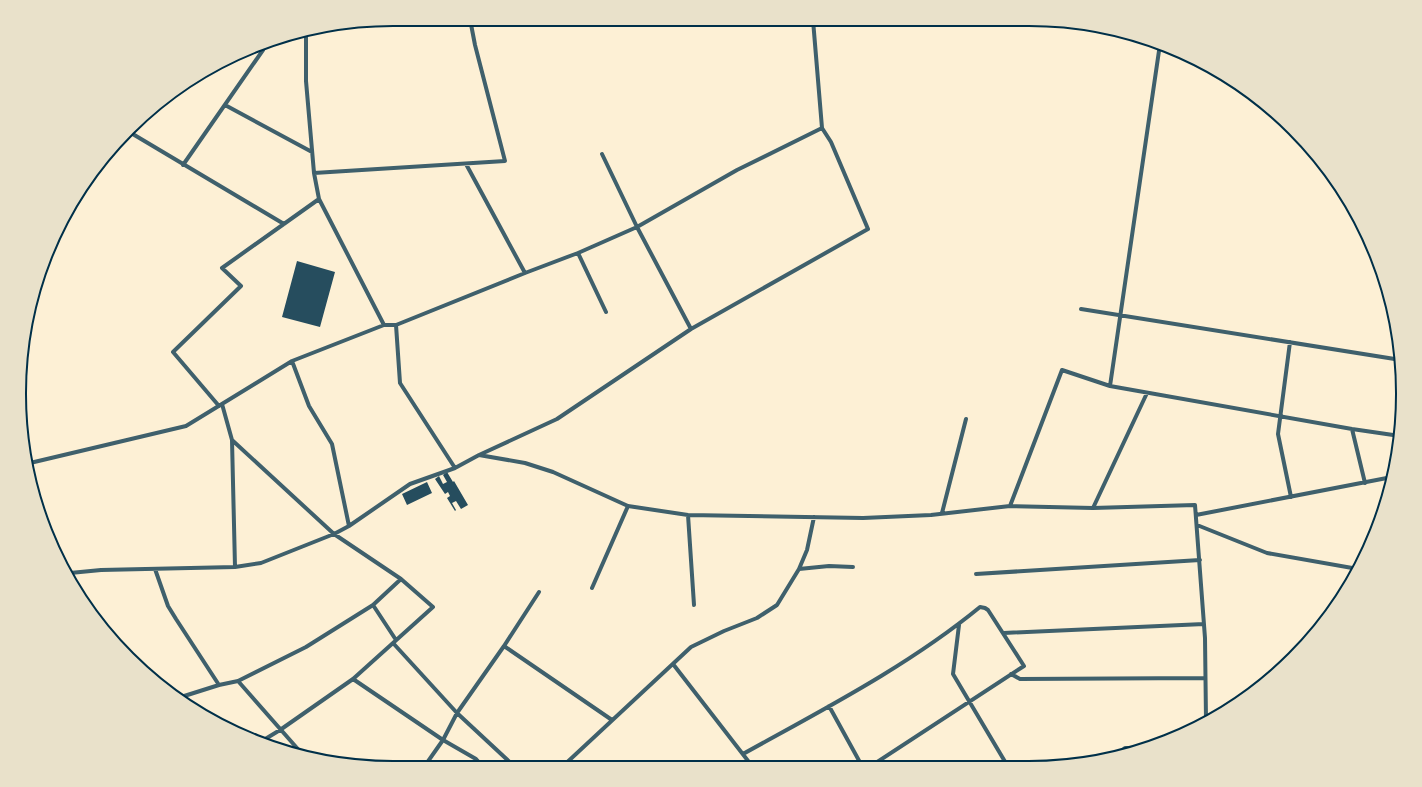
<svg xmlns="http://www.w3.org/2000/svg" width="1422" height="787" font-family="'Times New Roman',serif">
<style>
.building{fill:#264d5e}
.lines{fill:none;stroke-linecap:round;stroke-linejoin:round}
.minor{stroke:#3f606c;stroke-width:4}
.rim{fill:none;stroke:#003049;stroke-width:2}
</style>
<rect width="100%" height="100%" fill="#fdf0d5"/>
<!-- building -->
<path class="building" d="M297,261l38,11 -15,55 -38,-10z
M447,472l6,10 1,-1 14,24 -7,4 -5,-8 -4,2 4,7 -1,1 -8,-13 3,-2 -2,-4 -3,2 -10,-15 4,-3 4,8 4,-2 -4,-7z
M427,482l5,11 -25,12 -5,-11z"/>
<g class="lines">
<!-- minor -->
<path class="minor" d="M306,33v48l8,92 5,26 65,126
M225,105l87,47
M131,133l153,91
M602,154l35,73 54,102
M466,164l59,109
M183,165l80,-115 -5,-3
M314,173l191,-12 -30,-116 -5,-26
M578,253l28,59
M1081,309l320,51
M396,325l4,58 55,85
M1290,342l-12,92 13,63
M292,361l17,45 23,38 17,82
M1110,386l50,-342
M222,404l10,36 3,127
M219,406l-46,-54 68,-66 -19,-18 97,-69
M1352,429l13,54
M232,440l102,94 67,45 32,28 -80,72 -73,51 -18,11
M479,455l46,8 28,9 75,34 60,9 175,3 68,-3 79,-9 83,2 102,-3 10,133 1,82
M30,463l156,-37 106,-65 92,-36h12l129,-52 53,-20 59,-26 100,-57 85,-42
M1010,506l52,-136 48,16 242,43 48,7
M1093,508l54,-115
M942,513l24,-94
M688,515l6,90
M1196,515l196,-38
M1197,525l70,28 91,16
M155,569l13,37 8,13 43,66
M799,569l8,-19 7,-33
M70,573l31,-3 134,-3 26,-4 73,-29 15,-8 61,-42 45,-16 24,-13 78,-36 134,-90 177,-100 -37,-87 -9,-14 -9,-108
M976,574l224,-14
M592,588l36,-82
M373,605l23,35
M959,625l-6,49 54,91
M1004,633l200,-9
M393,643l64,70 58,54
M504,646l108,74
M673,664l79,102
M1011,674l9,5 185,-1
M353,679l90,61 33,19 7,8
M238,681l66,75
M181,697l38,-12 19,-4 68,-34 67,-42 28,-26
M829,706l33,60
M743,754c81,-45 165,-88 237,-147l5,1 3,2 36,56 -153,100
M1116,756l9,-8h23
M424,767l19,-27 14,-27 47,-67 35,-54
M562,767l129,-120 33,-16 33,-13 20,-13 22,-36 30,-3 24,1"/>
</g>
<!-- crop -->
<path d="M0 0H1422V787H0ZM393 26H1029A367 367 0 0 1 1396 393V394A367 367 0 0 1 1029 761H393A367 367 0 0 1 26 394V393A367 367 0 0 1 393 26Z" fill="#e9e1ca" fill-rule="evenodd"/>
<path class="rim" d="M393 26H1029A367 367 0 0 1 1396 393V394A367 367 0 0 1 1029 761H393A367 367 0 0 1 26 394V393A367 367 0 0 1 393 26Z"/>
</svg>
